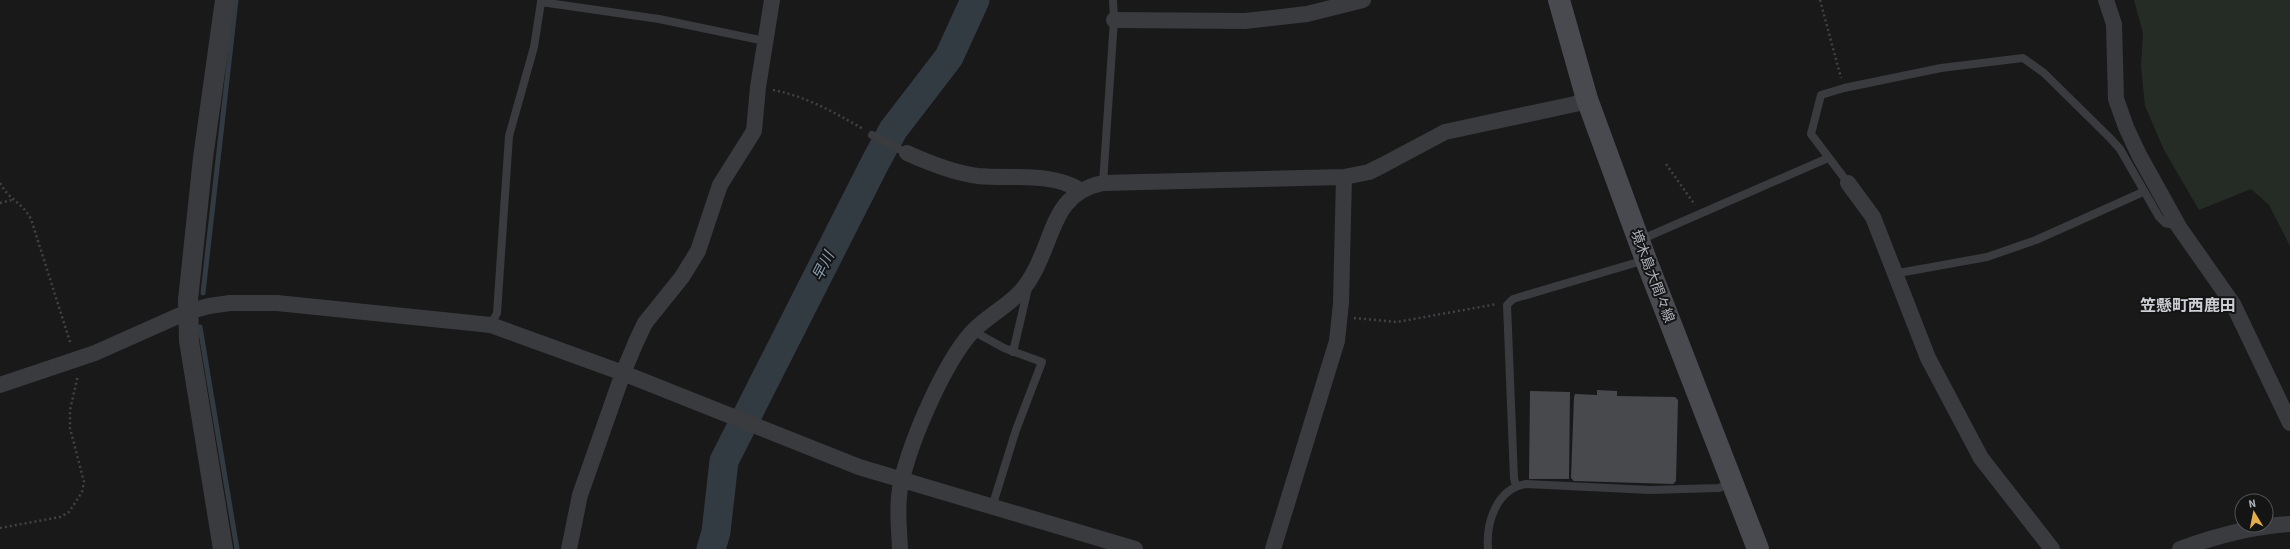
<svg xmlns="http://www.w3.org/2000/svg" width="2290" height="549" font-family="'Source Sans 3','Noto Sans JP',sans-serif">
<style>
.green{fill:#252c26}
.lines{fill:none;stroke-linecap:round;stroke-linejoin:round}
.stream{stroke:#333b42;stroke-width:5}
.river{stroke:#333b42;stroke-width:29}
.building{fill:#48494d}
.path{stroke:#404246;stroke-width:2.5;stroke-dasharray:2 3;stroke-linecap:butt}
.service{stroke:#3a3b3f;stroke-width:8}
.minor{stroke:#3a3b3f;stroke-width:16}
.tertiary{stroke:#3a3b3f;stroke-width:20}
.secondary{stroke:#484a4f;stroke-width:22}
.labels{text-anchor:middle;stroke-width:4;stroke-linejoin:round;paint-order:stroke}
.street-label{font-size:14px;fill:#acb0b9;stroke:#141415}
.water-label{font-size:15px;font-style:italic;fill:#879db0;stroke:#141415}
.quarter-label{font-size:16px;font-weight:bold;fill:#cdcfd5;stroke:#141415}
</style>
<rect width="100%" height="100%" fill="#19191a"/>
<!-- green -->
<path class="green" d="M2134,0h156v246l-21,-41 -18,-16 -52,21 -35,-60 -19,-44 -4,-40 2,-33z"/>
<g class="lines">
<!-- stream -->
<path class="stream" d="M203,293l33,-293
M200,327l37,222"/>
<!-- river -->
<path class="river" d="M711,549l5,-17 8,-71 152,-300 17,-31 56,-73 26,-57"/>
</g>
<!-- building -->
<path class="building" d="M1597,390l20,1v5l58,1 3,3 -2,81 -3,3 -99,-3 -3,-3 3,-81 1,-3 22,1z
M1530,391l40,1 -1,87h-40z"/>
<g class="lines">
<!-- path -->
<path class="path" d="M1820,0l21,78
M773,90c32,6 61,22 90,39
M1666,164l29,41
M0,183c10,18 21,18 31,36l40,126
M0,203l12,-3
M1354,318l43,4 100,-18
M0,528l60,-11 9,-5 13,-20 2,-10 -14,-54v-18l8,-35"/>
<!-- service -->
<path class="service" d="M541,0v2l118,17 106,22
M872,135l35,18
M1103,183l11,-163 -1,-20
M1848,183l-37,-49 10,-39 23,-7 97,-20 82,-10 21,15 66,65 10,11 39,68 6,6 13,3
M1640,240l188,-82
M1893,274l94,-17 49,-17 107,-48
M491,325l6,-12 12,-177 25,-89 7,-45
M973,331l31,17 38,14 -26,68 -24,77
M1013,352l15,-64
M1516,486l-2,-8 -7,-173 6,-6 132,-39
M1488,549c-2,-26 8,-60 38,-65l124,6 69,-2 12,-5"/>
<!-- minor -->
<path class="minor" d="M2106,0l8,24 2,75 10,28 13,28 40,72 54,77 57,119
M1114,20l131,1 62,-7 56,-14
M907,153c22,10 47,20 71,23 33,3 73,-4 102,14
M1848,183l25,34 55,141 53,100 71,91
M0,385l95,-32 92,-41 22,-6 21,-3h47l214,22 132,48 236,94 276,82
M569,549l11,-54 43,-122 13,-31 9,-19 37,-46 16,-26 22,-66 34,-54 4,-44 14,-87
M900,549c-1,-22 -4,-48 2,-70 10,-41 42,-116 70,-147 18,-19 45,-30 58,-53 25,-39 20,-85 73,-96l241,-6 25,-5 14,-7 62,-33 130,-28 12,-5
M1273,549l64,-208 4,-38 3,-126
M2180,549c36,-13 71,-23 110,-25"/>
<!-- tertiary -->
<path class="tertiary" d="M223,549l-34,-208 -1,-41 15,-142 22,-158"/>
<!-- secondary -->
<path class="secondary" d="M1559,0l28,99 59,161 112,289"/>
</g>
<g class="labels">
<!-- street labels -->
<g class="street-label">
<text transform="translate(1653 276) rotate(69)" y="5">境木島大間々線</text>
</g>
<!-- water labels -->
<g class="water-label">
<text transform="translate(823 266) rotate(-63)" y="5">早川</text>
</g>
<!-- quarter labels -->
<g class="quarter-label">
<text x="2188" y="311">笠懸町西鹿田</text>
</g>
</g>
<!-- north arrow -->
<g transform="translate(2254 513) rotate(350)"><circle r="19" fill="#141415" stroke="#515257"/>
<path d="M0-3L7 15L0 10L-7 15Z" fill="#e2ae49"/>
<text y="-6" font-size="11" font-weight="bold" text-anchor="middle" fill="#acb0b9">N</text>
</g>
</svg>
